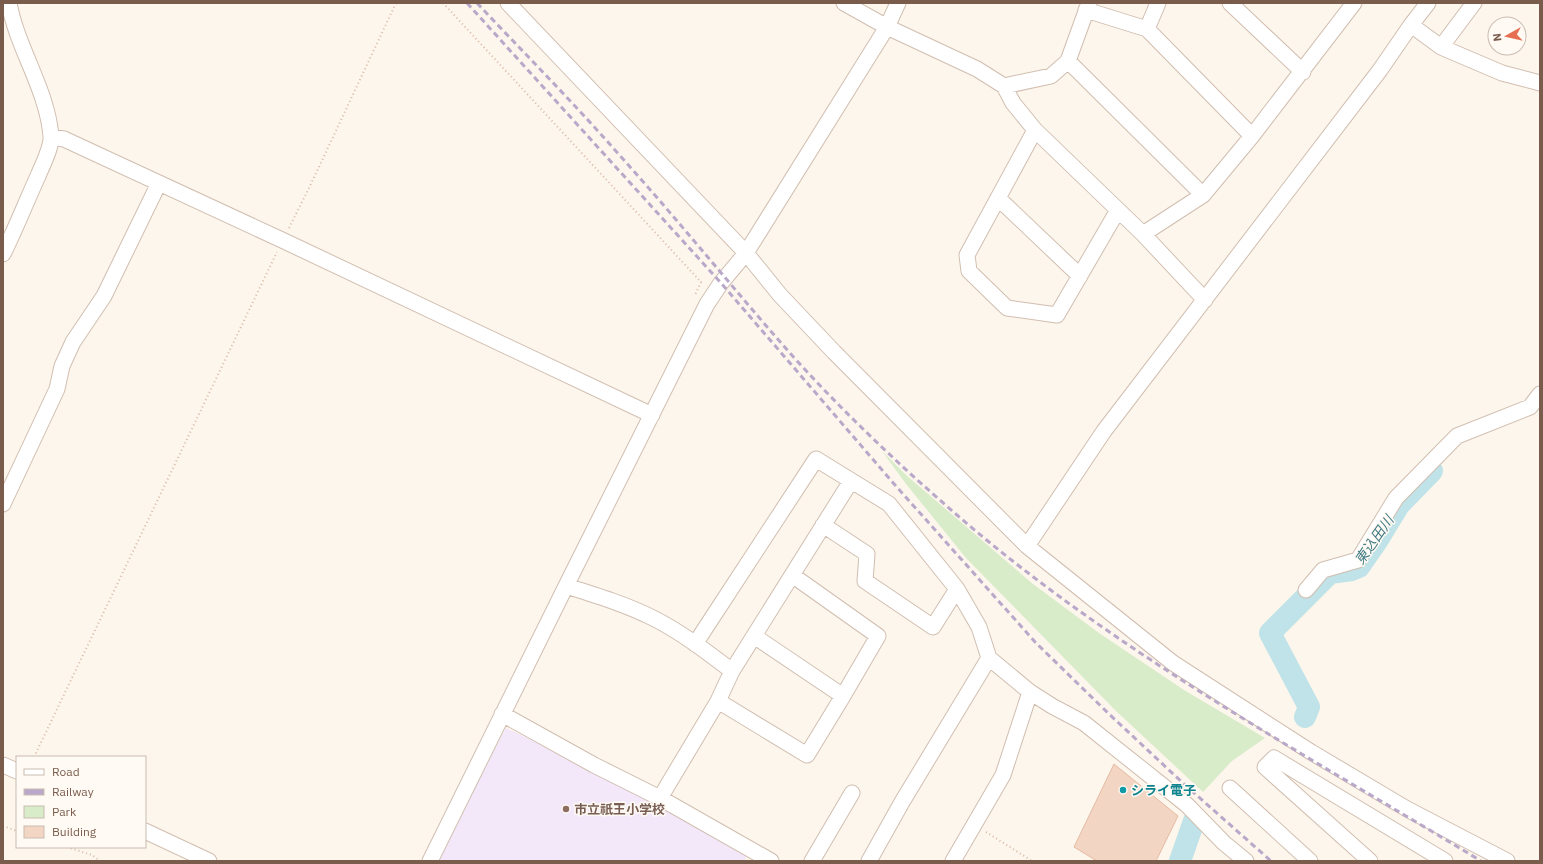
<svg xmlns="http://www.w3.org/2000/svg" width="1543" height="864" font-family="'IBM Plex Sans','Noto Sans JP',sans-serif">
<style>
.education{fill:#f3e8fa}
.green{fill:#d8ecc9}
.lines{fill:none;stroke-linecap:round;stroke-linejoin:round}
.river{stroke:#bfe3e8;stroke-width:22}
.building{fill:#f3d5c3;stroke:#e6bba3}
.minor-casing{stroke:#d1beb0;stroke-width:17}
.path{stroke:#d9b8a5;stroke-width:2;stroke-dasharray:1 3;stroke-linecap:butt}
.minor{stroke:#fff;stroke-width:15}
.rail{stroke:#b9a8c9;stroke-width:3;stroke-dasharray:6 4;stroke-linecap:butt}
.culture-dot{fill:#0f9aa8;stroke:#fffaf3;stroke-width:1.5}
.education-dot{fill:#8d6e63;stroke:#fffaf3;stroke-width:1.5}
.labels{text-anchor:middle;stroke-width:3;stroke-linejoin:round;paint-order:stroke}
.culture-label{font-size:13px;font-weight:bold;fill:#0d838f;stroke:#fffaf3;text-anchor:start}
.education-label{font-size:13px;font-weight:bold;fill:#785e54;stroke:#fffaf3;text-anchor:start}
.water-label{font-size:14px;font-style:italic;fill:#437c86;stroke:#fffaf3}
</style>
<rect width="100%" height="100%" fill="#fdf6ec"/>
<!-- education -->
<path class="education" d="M506,728l84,38 159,87 -5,8h-309z"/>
<!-- green -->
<path class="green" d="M882,451l24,24 127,109 66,49 85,57 81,48 -33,23 -29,31 -88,-82 -149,-152 -60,-74z"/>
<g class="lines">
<!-- river -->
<path class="river" d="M1305,717l4,-10 -39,-74 60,-60 22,-3 7,-3 18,-26 22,-36 33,-34
M1180,861l14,-40"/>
</g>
<!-- building -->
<path class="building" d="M1114,764l64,52 -22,45h-59l-23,-14z"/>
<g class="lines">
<defs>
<path id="minor" d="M508,3l238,250 34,42 54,57 193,194 146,117 138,89 96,57 100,52
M844,3l43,24 90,42 27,17 9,17 22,27 108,104 62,66
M1230,3l73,69
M1086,10l61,19 105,107
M1411,25l30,22 61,26 38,10
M1147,29l11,-26
M1441,47l33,-44
M1068,61l135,134
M1004,86l47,-10 17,-15 21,-58
M1035,130l-68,125 2,16 38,37 50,7 61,-105
M51,137l13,2 218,101 370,175
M998,198l82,78
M1143,234l60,-39 49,-59 102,-133
M3,254c13,-26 23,-52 35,-78 4,-10 14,-29 13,-40 -4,-47 -34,-88 -42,-133
M3,504l54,-115 5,-23 11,-24 31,-46 55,-113
M823,525l44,29 -2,27 68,46 24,-38
M1027,546l77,-115 276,-361 31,-45 17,-22
M792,575l86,61 -35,60
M566,586c29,9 59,18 87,32 28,14 54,34 79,53
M1306,590l17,-20 35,-10 38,-62 61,-62 73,-29 10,-13
M695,644l121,-185 73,45 68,85 22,38 10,31
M718,701l89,54 36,-59 -89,-60
M502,714l92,51 66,33 111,63
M3,765l14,6
M1230,788l80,73
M660,798l58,-97 14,-30 119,-190
M145,831l64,30
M430,861l136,-275 141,-282 14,-21 25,-30 141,-226 11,-24
M812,861l40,-68
M869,861l33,-59 87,-144 41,34 22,14 32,17 103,82 37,38 22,18
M953,861l50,-86 27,-83
M1370,861l-105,-94 9,-9 171,103"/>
</defs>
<!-- minor casing -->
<use href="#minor" class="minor-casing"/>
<!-- path -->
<path class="path" d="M443,3l258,279 -6,13
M289,228l21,-42 86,-183
M34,757l243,-505
M3,826l14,5
M986,832l46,29
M67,847l25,8 8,6"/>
<!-- minor -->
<use href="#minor" class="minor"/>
<!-- rail -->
<path class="rail" d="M467,3l254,280 174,202 141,158 73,71 75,70 87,77
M477,3c46,49 93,96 137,146 60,66 116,136 175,203 52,58 109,112 168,163 159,138 345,237 524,346"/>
</g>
<!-- markers -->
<circle class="culture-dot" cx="1123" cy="790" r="4"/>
<circle class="education-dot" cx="566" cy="809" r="4"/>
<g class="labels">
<!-- culture labels -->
<g class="culture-label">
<text x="1131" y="795">シライ電子</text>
</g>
<!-- education labels -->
<g class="education-label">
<text x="574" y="814">市立祇王小学校</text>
</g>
<!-- water labels -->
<g class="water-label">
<text transform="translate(1374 540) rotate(-55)" y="5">東込田川</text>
</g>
</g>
<!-- border -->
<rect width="1543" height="864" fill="none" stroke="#7a5c4d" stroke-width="8"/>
<!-- legend -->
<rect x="16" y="756" width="130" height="92" fill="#fffaf3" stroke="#cabbb1"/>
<rect x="24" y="769" width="20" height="6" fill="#ffffff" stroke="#cabbb1"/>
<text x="52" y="776" font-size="12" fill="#7a5c4d">Road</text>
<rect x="24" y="789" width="20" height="6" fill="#b9a8c9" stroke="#cabbb1"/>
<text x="52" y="796" font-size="12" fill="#7a5c4d">Railway</text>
<rect x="24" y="806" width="20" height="12" fill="#d8ecc9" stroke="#cabbb1"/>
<text x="52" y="816" font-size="12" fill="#7a5c4d">Park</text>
<rect x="24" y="826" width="20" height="12" fill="#f3d5c3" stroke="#cabbb1"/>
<text x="52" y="836" font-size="12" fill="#7a5c4d">Building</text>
<!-- north arrow -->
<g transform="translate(1507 36) rotate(262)"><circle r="19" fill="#fffaf3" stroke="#cabbb1"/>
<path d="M0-3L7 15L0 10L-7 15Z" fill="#e76f51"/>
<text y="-6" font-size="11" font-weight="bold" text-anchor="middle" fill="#7a5c4d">N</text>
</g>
</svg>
